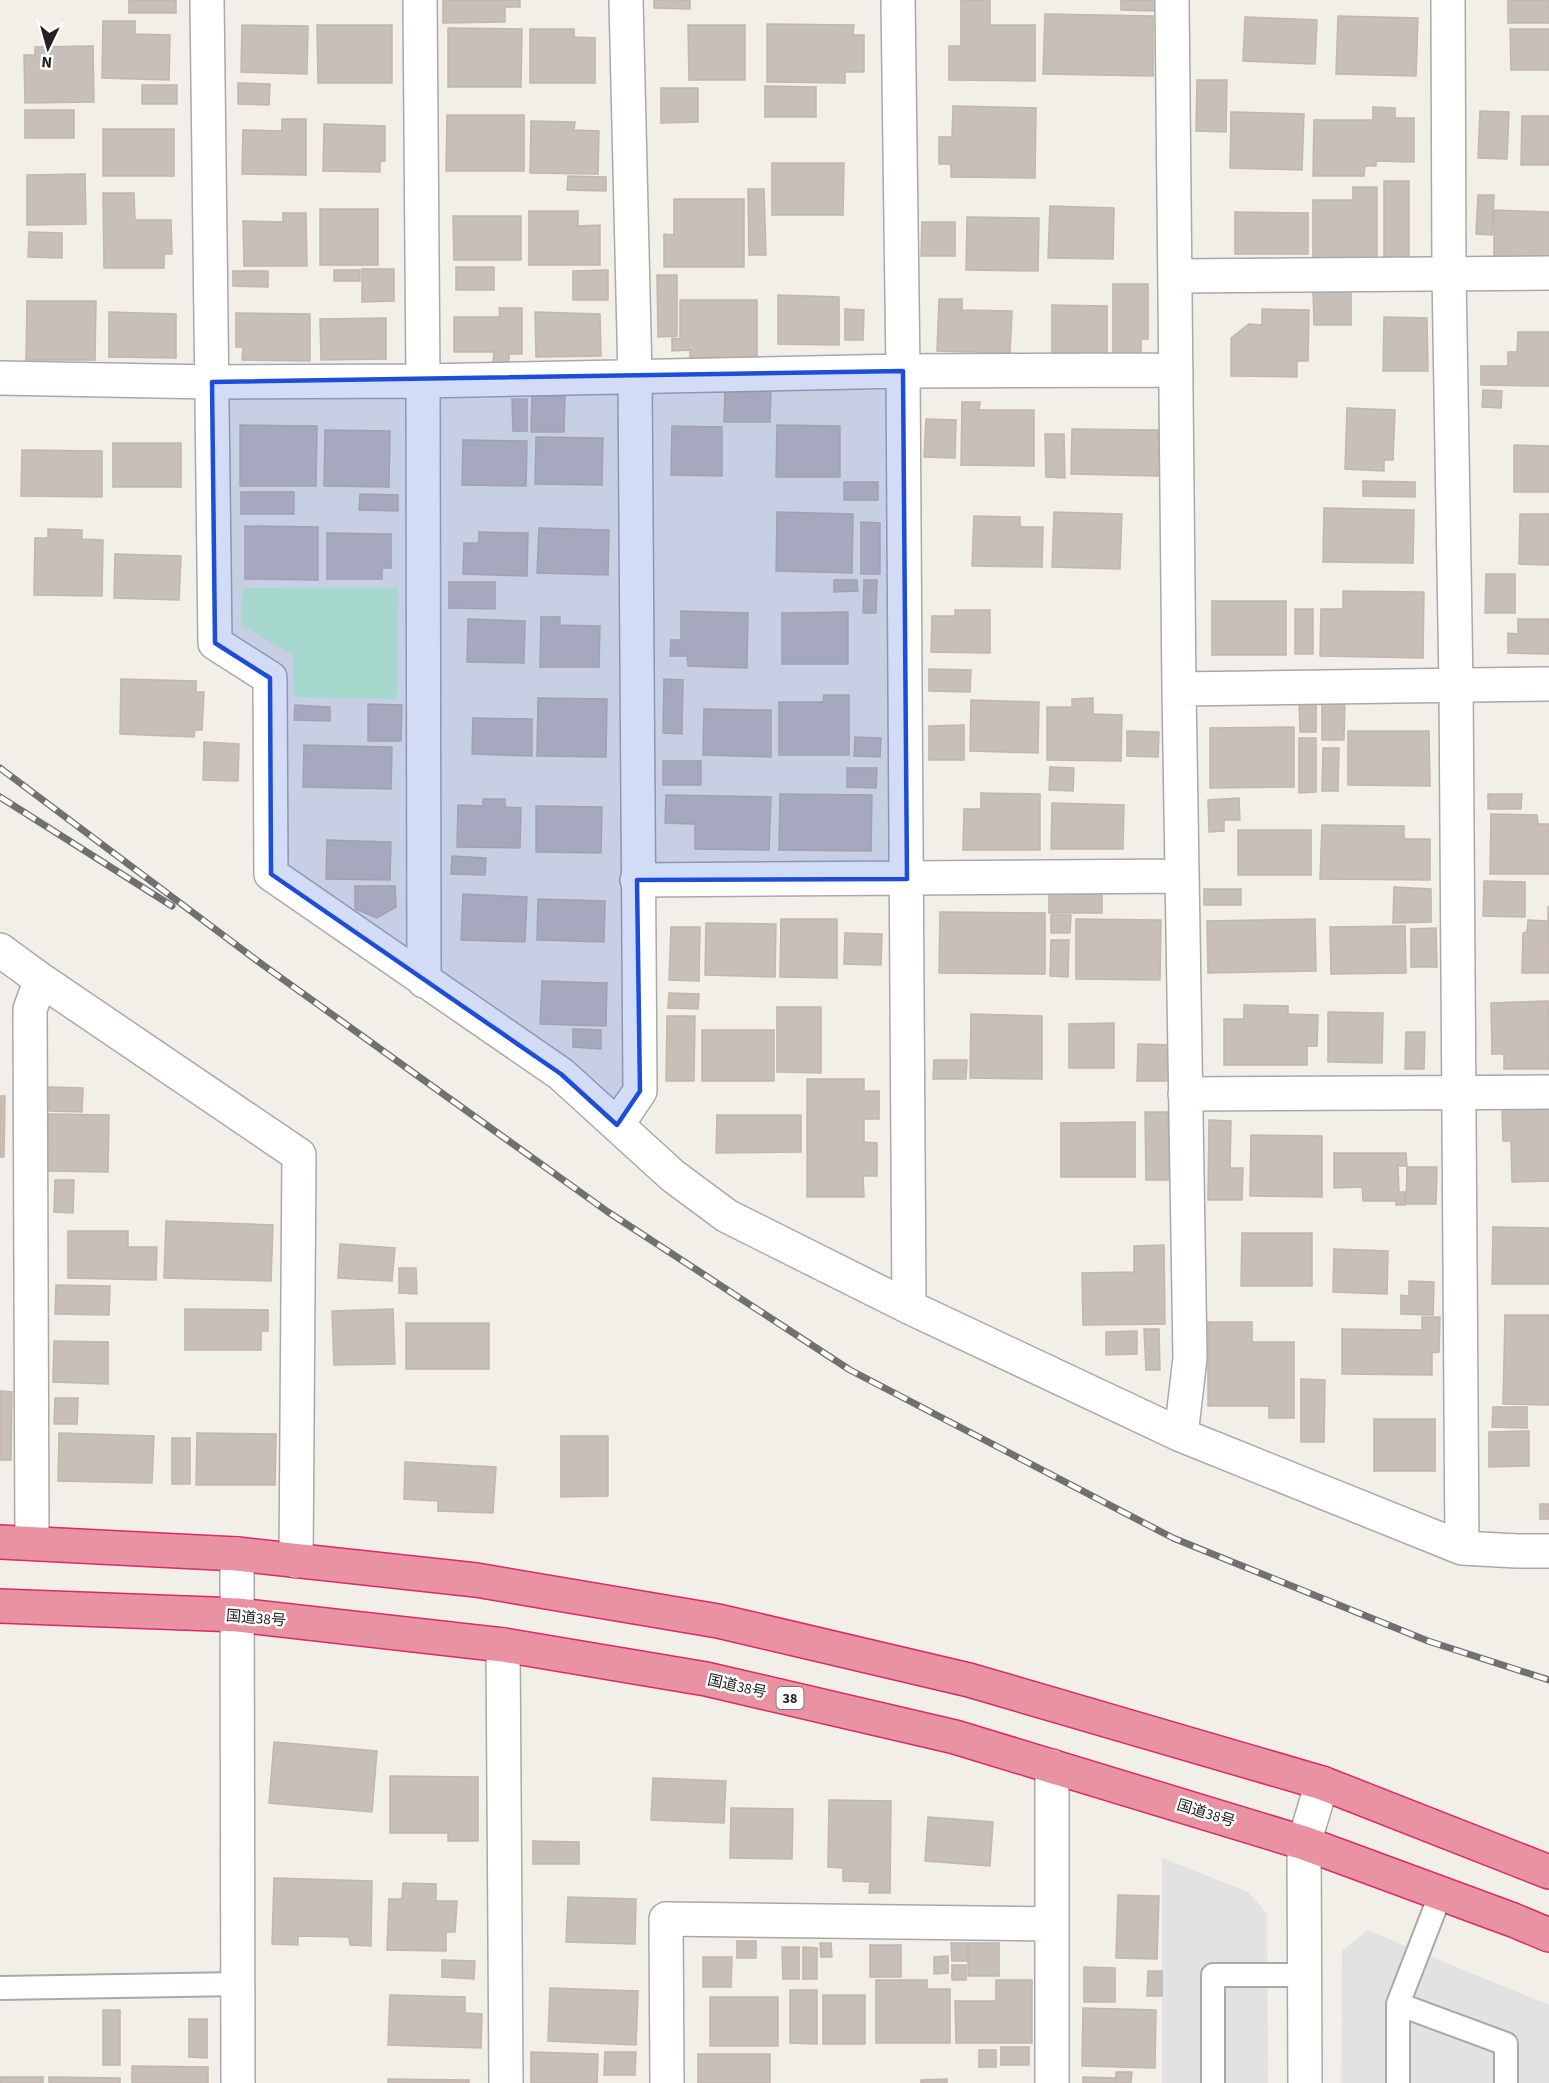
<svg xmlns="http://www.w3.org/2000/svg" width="1549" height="2083" font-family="'Source Sans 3','Noto Sans JP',sans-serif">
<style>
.park{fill:#c8facc}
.parking{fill:#e2e2e2}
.building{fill:#c7bfb8;stroke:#c4b6ab;stroke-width:1.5}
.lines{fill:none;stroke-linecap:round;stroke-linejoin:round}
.lane-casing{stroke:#a9a9a9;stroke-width:26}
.street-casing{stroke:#a9a9a9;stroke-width:36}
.highway-casing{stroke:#dc2a67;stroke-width:36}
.lane{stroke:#fff;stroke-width:22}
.street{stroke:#fff;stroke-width:33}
.highway{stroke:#e892a2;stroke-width:33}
.rail-casing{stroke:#707070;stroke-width:7}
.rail{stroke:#fff;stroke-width:4.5;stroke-dasharray:14;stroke-linecap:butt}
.marked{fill:#1d4ed8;fill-opacity:0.2;stroke:#1d4ed8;stroke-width:4.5;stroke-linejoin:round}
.labels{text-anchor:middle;stroke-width:5;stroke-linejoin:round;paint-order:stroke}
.shield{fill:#fff;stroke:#646464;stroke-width:1.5}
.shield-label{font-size:14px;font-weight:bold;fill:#222}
.street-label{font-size:15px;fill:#222;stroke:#fff}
</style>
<rect width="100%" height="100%" fill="#f2efe9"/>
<!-- park -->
<path class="park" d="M398,587l-1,112 -103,-2 -1,-42 -52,-30 2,-37z"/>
<!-- parking -->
<path class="parking" d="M1162,1858l86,34 19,21 1,170h-106z
M1367,1930l182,75v78h-208l1,-132z"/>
<!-- building -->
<path class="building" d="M129,0h47v13h-47z
M443,0h77v7h-15v15l-62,1z
M654,0h36v9l-36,-1z
M961,0h29v25h45v56l-86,-1v-34h12z
M1121,0h34v11l-34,-1z
M1508,0h41v23h-41z
M1045,14l108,2v60l-110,-2z
M1338,16l80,2 -2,58 -80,-2z
M1245,17l72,3 -2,44 -72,-3z
M103,21h32v13l35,1 -1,45 -67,-2z
M767,24l87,1 -1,10h11v37h-19v11l-78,-1z
M242,25l66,1 -1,48 -66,-2z
M317,25h75v58h-74z
M688,25h57v55h-56z
M448,28l74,1 -1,58h-73z
M530,29h44v8l21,1v45h-65z
M1510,29h39v41h-38z
M93,46l1,56 -69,1 -1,-48h11v-8z
M1197,80h30l-1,52 -30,-1z
M238,83l32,1 -1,21 -31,-1z
M142,85h35v19h-35z
M765,86l51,1v30h-51z
M661,88h37v34l-37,1z
M953,106l83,2 -1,70 -84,-1v-13h-12v-27h13z
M1373,107l22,1v10h19v44l-38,-1v5h-11l-1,10h-51l1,-56h59z
M25,110h49v28h-49z
M1480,111l29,1 -2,47 -29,-1z
M1231,112l73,2 -2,56 -72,-2z
M447,115h77v56h-78z
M1522,116h27v49h-28z
M282,119h24v56l-64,-1 1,-44 39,1z
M531,121l44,1 -1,8 25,1 -1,43 -68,-1z
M324,124l61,2v35h-5v11l-57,-1z
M103,129h71v47h-71z
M772,163h72l-1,52h-71z
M85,174l1,50 -59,1v-50z
M568,176l38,1v14l-39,-1z
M1384,181h25v76h-25z
M1353,187h24v76h-64v-63h40z
M748,189h16l2,66h-17z
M103,193h31l1,27h36l1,34h-8v14h-60z
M1478,195h16l-2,40 -16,-1z
M674,199h70v68h-80v-33l10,1z
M1050,206l64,2 -1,51 -65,-1z
M320,209h58v56h-58z
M1494,210l55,2v48l-55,-1z
M529,211h49v15l22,-1v40h-71z
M1235,212l73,1v41h-73z
M283,213h23l1,53h-63l-1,-45 40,1z
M453,216h68v44h-67z
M967,217l72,1 -1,53 -72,-1z
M922,222h33v34h-34z
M29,232l33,1v25l-34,-1z
M456,267h38v23h-38z
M362,269h32v32l-32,1z
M334,270h26v11h-26z
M608,270v30h-35v-29z
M233,271h35v16l-35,-1z
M657,275h20v61l-19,1z
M1113,284h35v55h-7v15l-28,1z
M1313,289h38v36h-37z
M778,295l61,2v48l-61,-1z
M939,299h23v11l50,1 -2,42 -73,-2z
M680,300h77v58h-67v-8l-18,1v-13l8,1z
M27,301h69l-1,59h-69z
M1052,305l55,1v51l-55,-1z
M499,308h23v46h-13v8h-16l1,-10h-40v-35h46z
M845,309l19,1 -1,30h-18z
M1262,309l47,1 -1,51h-11v16l-66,-1v-38l18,-14 13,1z
M109,312l67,2v44l-67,-1z
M535,312l65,2 1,42 -65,1z
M236,313l74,1v47l-68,-1 1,-13h-7z
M1384,317l43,1 1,53h-45z
M386,318v41l-65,1 -1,-41z
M1518,332h31v54l-68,-1v-19h27v-14h9z
M725,390l46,1 -1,31h-46z
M1483,390l19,1 -1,17 -19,-1z
M532,396l33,1 -1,35h-33z
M512,399h15v32h-14z
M962,402h18l-1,8h55v56l-73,-1z
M1347,408l48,2 -2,50h-9v11l-39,-2z
M926,419l30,1 -1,38 -31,-1z
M240,425l77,1 -1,60h-76z
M777,425l63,1v51h-64z
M672,426l50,1v49l-51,-1z
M1072,429l86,1v46l-87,-2z
M325,430l65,1 -1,56 -65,-1z
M1045,434h19l1,44 -19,-1z
M536,437l67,1 -1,47 -67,-1z
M463,440l64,1 -1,45 -64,-1z
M113,443h68v44h-68z
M1514,445l35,1v46h-35z
M22,450l80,1v46l-81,-1z
M1363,481l52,1v15l-52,-1z
M844,482h34v18h-34z
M241,492h53v22h-53z
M360,494l38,1v16l-39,-1z
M1324,508l90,2 -1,53 -90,-1z
M777,512l76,2 -1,59 -76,-2z
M1054,512l68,2 -2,55 -68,-2z
M1520,514h29v51l-30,-1z
M974,516l46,1v10h23l-1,40 -70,-1z
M861,522l19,1v51h-19z
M245,526l73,1v53l-73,-1z
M539,528l70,2 -1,45 -71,-2z
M48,529l34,1v9l21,1 -1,56 -68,-1 1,-57h13z
M479,532l49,1 -1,43 -64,-2 1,-31h15z
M327,533l64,1v34h-9v11h-55z
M115,554l66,2 -2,44 -65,-2z
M1486,574h29v39h-30z
M834,580h23l1,11 -24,1z
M864,580h13l-1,33h-13z
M449,582h46v27l-46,-1z
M1343,591l81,1 -1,66 -103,-2 1,-47h22z
M1212,601h74v54h-74z
M1295,609h18v45h-18z
M955,610h35v43l-59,-1 1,-36h23z
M681,611l67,2 -1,55 -59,-2 -1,-10h-17l1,-16h10z
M848,612v52h-66v-51z
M541,617h19v8l40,1 -1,41h-59z
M468,619l57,2 -1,42 -57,-1z
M1518,619h31v35l-41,-1v-20l10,1z
M929,669l42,1 -1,22 -41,-1z
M121,679l75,2v11h8l-2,38h-7l-1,7 -74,-3z
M664,679l19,1 -1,54 -19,-1z
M824,695h25v60h-70v-53h44z
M538,698l69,1 -1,58 -69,-1z
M1093,698v16l29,1 -1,46 -74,-1v-53h25v-8z
M1322,698h23l-1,42h-22z
M971,700l68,2 -1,51 -68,-2z
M1299,700h17v32h-16z
M368,704l34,1 -1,36h-33z
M295,705l35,2v14l-36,-1z
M704,709l67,1v47l-68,-2z
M473,718l59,1v37l-60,-2z
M964,725v35h-35v-34z
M1294,727v60l-84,1v-60z
M1127,731l32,1 -1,25 -31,-1z
M1348,731h81l1,55 -82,-1z
M855,737l26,1 -1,19 -26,-1z
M1299,738h17v54l-17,1z
M204,742l35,2 -1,37 -35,-1z
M304,745l88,2 -1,42 -88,-2z
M1323,748h16l-1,43h-16z
M663,761h38v24h-38z
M1050,767l24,1 -1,23 -24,-1z
M847,768h30l-1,20 -29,-1z
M981,793l59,1v56h-77l1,-41h17z
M780,794l92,1 -1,56 -92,-1z
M1488,794h34l-1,15h-33z
M666,795l105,2 -2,53 -74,-1v-25l-30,-1z
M1239,798l1,22h-16v11l-15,1 -1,-32z
M483,799h22v8l16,1 -1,40 -63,-1 1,-42 25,1z
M1052,803l72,2 -1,44h-72z
M536,806l66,1 -1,46 -65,-1z
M1491,814l46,1 1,9h11v50h-59z
M1322,825l82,1v13h26v41l-110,-1z
M1238,830h73v45h-73z
M327,840l64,2 -1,38 -64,-1z
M452,856l34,2 -1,17 -34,-1z
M1484,881l41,1v35l-42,-1z
M355,886h40l1,21 -19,11 -22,-9z
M1394,887l37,2v33l-38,1z
M1204,889h37v16h-37z
M1049,890h53v23h-53z
M463,894l64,3 -2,45 -64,-2z
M538,899l67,2 -1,41 -67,-2z
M1548,906l1,67h-27l1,-40 4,-1 1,-12 20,1z
M940,912l105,1v61l-106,-1z
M1051,915h20l-1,18h-19z
M781,919h56v59l-57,-1z
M1076,919l85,1 -1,60 -84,-1z
M1315,919l1,52 -108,2 -1,-52z
M706,923l70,1 -1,53 -70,-2z
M1405,926l1,47 -75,1 -1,-47z
M671,927h29l-1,54 -30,-1z
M1436,928l1,39h-26v-38z
M845,933l37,1 -1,31 -37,-1z
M1051,940h18l-1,37 -18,-1z
M542,981l65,2 -1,43 -66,-2z
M669,993l30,1 -1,15 -30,-1z
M1548,1001l1,68h-45v-15h-12l-1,-51z
M1244,1005l44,1v8l30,1 -1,31h-10v19h-83v-46h20z
M777,1007h44v66l-44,-1z
M1328,1012l55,1 -1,50 -54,-1z
M971,1014l71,2v63l-72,-1z
M667,1016h28l-1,65h-28z
M1114,1023v45h-45v-44z
M573,1029l28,1v19l-28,-2z
M702,1030h72v51h-72z
M1406,1032h19l-1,37h-19z
M1138,1044l33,1v36h-34z
M934,1060h33l-1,19h-33z
M807,1079h57v12h15v28h-15v23l13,1v33h-14l1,21h-57z
M49,1087l34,1 -1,24 -33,-1z
M0,1096h5l-1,61h-4z
M1549,1104v77l-37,1 -1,-41h-8l-1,-36z
M1145,1112h23l1,68h-23z
M48,1114l61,1 -1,57 -61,-1z
M717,1115h84v37l-85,1z
M1209,1120l22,1 -1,47h13l-1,32h-34z
M1135,1122v55h-74v-54z
M1251,1135l71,1v61l-72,-1z
M1334,1153h72l1,13h-9l1,26h6v13h-9v-4h-33l-1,-14 -28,1z
M1407,1167h30l-1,37h-30z
M55,1180h19l-1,33 -19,-1z
M166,1221l107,4 -2,56 -107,-3z
M1493,1227l56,1v56h-57z
M68,1231h60v16h29l-1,33 -88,-2z
M1242,1233h70v53h-71z
M340,1244l55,4 -3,33 -54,-3z
M1164,1245l1,79 -82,1 -1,-52 52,-1v-26z
M1334,1249l54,2 -1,43 -54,-2z
M399,1268h17l1,26 -18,-1z
M1409,1281l25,1 -1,33 -32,-1v-19l8,1z
M56,1285l54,1 -1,29 -54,-1z
M185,1309l83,1v21h-7v19h-76z
M393,1309l2,55 -61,1 -2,-54z
M1505,1315h44v90l-46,-1z
M1422,1317h18l-1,35 -7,1v22l-90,-1v-45l80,1z
M1208,1322h44v20h42v76h-25v-12h-61z
M406,1323h83v46h-83z
M1144,1329h15l1,41h-14z
M1137,1331v23l-31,1v-23z
M54,1341l54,1v42l-55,-2z
M1301,1379l24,1 -1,62h-23z
M0,1391l12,1 -1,68h-11z
M55,1398h23l-1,26h-23z
M1493,1407h34v21l-35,-1z
M1374,1419h61v52h-61z
M1529,1431v35l-40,1v-35z
M59,1433l95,3 -2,47 -94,-2z
M197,1433l79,1 -1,51h-79z
M561,1436h47v60l-47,1z
M172,1438h18v46h-18z
M405,1462l91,5 -3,46 -55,-2v-10l-34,-2z
M1540,1504h9v15h-9z
M274,1742l103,9 -5,61 -103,-9z
M390,1776l88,1v64h-30v-8h-58z
M653,1778l73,3 -2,42 -73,-3z
M829,1800l62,1 -1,92h-21l1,-11 -27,-1v-13l-15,-1z
M731,1808l62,1 -1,50 -62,-1z
M928,1817l65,5 -3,44 -65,-5z
M533,1841l46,1v22h-46z
M274,1878l98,3 -1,65 -21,-1 -1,-8 -51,-1v9l-26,-1z
M403,1883l33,1v17h21l-2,31h-9v19l-59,-1 2,-51h13z
M1118,1895l41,1 -2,63 -41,-1z
M568,1897l68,2 -1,45 -69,-2z
M737,1941h19v17h-19z
M820,1943h11l1,14h-11z
M951,1943h17v18h-16z
M968,1943h31v33h-31z
M870,1945h31v32h-31z
M782,1947h17v32h-16z
M803,1947l14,1v31h-14z
M948,1956v17l-14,1v-17z
M703,1957h29l-1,30h-28z
M442,1960l33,1 -1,18 -32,-2z
M952,1965h14v15h-14z
M1084,1967l31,1v34h-31z
M1148,1971h14v25h-15z
M876,1980h51v9h23v54h-74z
M996,1980h36v63h-76l-1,-42h41z
M550,1988l88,3 -2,54 -88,-4z
M790,1990h27v54l-27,-1z
M390,1995l75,2v16l17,1 -1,34 -93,-3z
M823,1995h42v49h-42z
M710,1997h68v49h-68z
M1083,2008l73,2 -1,58 -73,-2z
M103,2010h17v55h-17z
M189,2019h18v39l-18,-1z
M1001,2047h28v18h-28z
M979,2050h17v17h-17z
M531,2052l67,2 -1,29h-66z
M605,2052h31l-1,23h-31z
M698,2054h72v29h-72z
M132,2066l76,1v16h-76z
M1116,2072h16l-1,11h-15z
M0,2077h43v6h-43z
M49,2077l71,1v5h-71z
M1083,2077l33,1v5h-33z
M388,2079l81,1v3h-81z
M947,2079v4h-26v-3z"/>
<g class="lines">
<defs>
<path id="lane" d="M0,1988l238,-4
M1398,2004l108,40v39
M1213,2083v-108h92
M1398,2083v-79l43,-111"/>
<path id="street" d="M207,0l8,643 55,35 1,196 290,200 56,51
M420,0l3,381 1,600
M626,0l9,377 5,714 -23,34 56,51 54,40 182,91 272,128 281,113 55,3h32
M898,0l5,371 6,936
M1172,0l7,689 11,669 -9,77
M1448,0l1,274 7,411 6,863
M1175,276l374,-3
M0,378l212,4 211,-1 480,-10 273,-1
M1179,689l370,-5
M637,880l545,-4
M0,950l41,30 258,175 -3,406
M1185,1094l364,-2
M32,1543l-2,-534 11,-29
M237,1554l1,529
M503,1645l3,438
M1052,1766v317
M667,2083l-1,-164 386,5
M1305,2083l-1,-240 18,-60"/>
<path id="highway" d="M0,1542l237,12 239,26 242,41 251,59 353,103 227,89
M0,1606l238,9 265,30 203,34 249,58 349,106 209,77 36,15"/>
</defs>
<!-- lane casing -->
<use href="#lane" class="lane-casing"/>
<!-- street casing -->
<use href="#street" class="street-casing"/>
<!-- highway casing -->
<use href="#highway" class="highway-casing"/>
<!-- lane -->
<use href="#lane" class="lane"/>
<!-- street -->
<use href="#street" class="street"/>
<!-- highway -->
<use href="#highway" class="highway"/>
<defs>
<path id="rail" d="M0,768l263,197 345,247 242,158 323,168 255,103 121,39
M0,797l172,109"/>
</defs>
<!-- rail casing -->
<use href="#rail" class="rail-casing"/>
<!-- rail -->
<use href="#rail" class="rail"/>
</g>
<!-- marked area -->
<path class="marked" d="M903,371l4,508 -270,1 3,211 -23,34 -56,-51 -290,-200 -1,-196 -55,-35 -3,-261z"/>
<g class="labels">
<!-- shield labels -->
<rect class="shield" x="776.5" y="1687" width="27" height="22" rx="4.5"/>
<g class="shield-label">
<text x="790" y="1703">38</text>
</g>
<!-- street labels -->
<g class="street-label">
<text transform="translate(256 1618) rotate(5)" y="5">国道38号</text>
<text transform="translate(737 1686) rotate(13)" y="5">国道38号</text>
<text transform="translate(1206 1813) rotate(17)" y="5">国道38号</text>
</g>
</g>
<!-- north arrow -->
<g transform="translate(48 48) rotate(185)" stroke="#ffffff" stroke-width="4.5" paint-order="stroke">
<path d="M0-4.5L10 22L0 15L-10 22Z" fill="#222222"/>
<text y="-9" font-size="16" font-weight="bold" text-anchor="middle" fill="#222222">N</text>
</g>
</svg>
